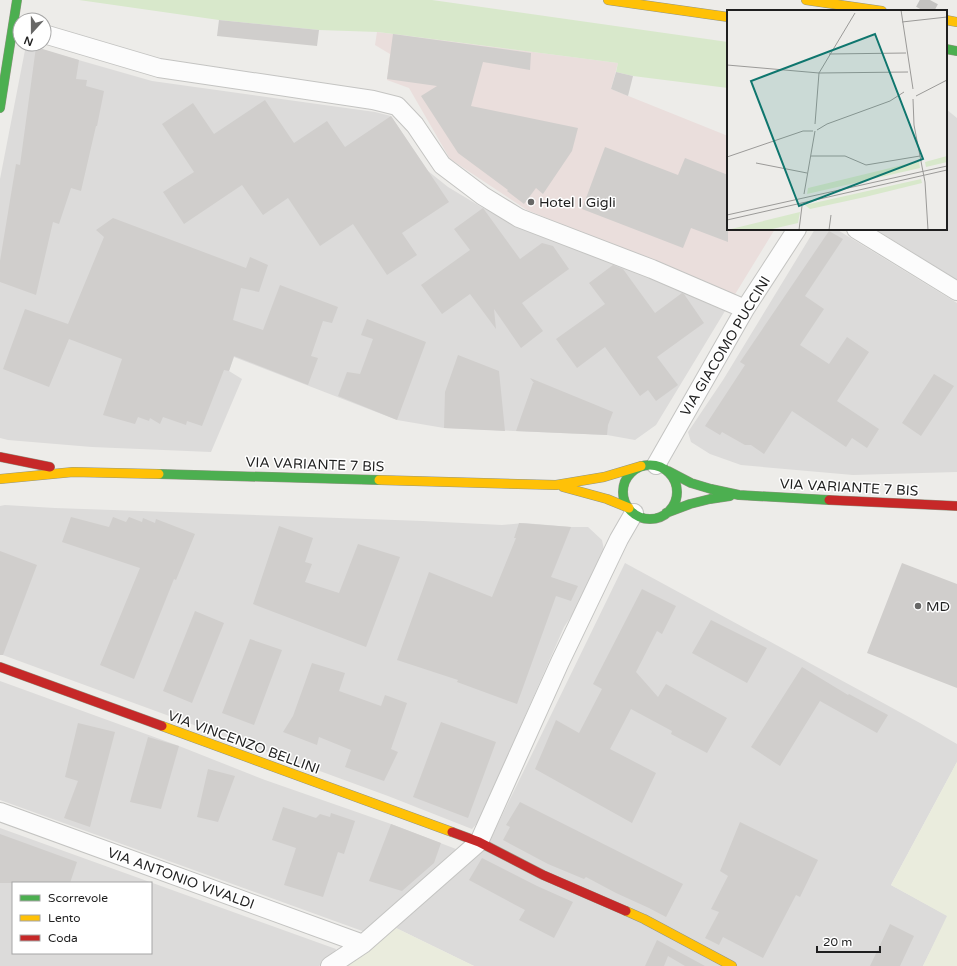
<svg xmlns="http://www.w3.org/2000/svg" width="957" height="966" font-family="'Varela Round',sans-serif">
<style>
.residential{fill:#dcdbda;fill-rule:evenodd}
.commercial{fill:#eadedc}
.farmland{fill:#eaecdd}
.grass{fill:#d8e8cb}
.building{fill:#d0cecc}
.lines{fill:none;stroke-linecap:round;stroke-linejoin:round}
.street-tunnel{stroke:#c4c3c1;stroke-width:18;stroke-dasharray:18 9;stroke-linecap:butt}
.street-casing{stroke:#c4c4c2;stroke-width:20}
.fast-casing{stroke:#929583;stroke-width:10}
.slow-casing{stroke:#929583;stroke-width:10}
.jam-casing{stroke:#929583;stroke-width:10}
.street{stroke:#fcfcfc;stroke-width:18}
.fast{stroke:#4caf50;stroke-width:9}
.slow{stroke:#ffc107;stroke-width:9}
.jam{stroke:#c62828;stroke-width:9}
.poi-dot{fill:#676766;stroke:#fff;stroke-width:1.5}
.labels{text-anchor:middle;stroke-width:3;stroke-linejoin:round;paint-order:stroke}
.poi-label{font-size:14px;fill:#1f1f1f;stroke:#fff;text-anchor:start}
.street-label{font-size:14px;fill:#1f1f1f;stroke:#fff}
.inset-road{fill:none;stroke:#9b9a98;stroke-width:1}
.view{fill:#0f766e;fill-opacity:0.15;stroke:#0f766e;stroke-width:2}
.inset-edge{fill:none;stroke:#1f1f1f;stroke-width:2}
</style>
<rect width="100%" height="100%" fill="#edece9"/>
<!-- residential -->
<path class="residential" d="M26,45l126,36 223,31 16,4 37,55 20,16 35,21 70,30 125,51 47,22 -69,114 -21,15 -28,-5 -163,-7 -47,-8 -163,-63 -5,14 13,8 -31,73 -119,-5 -84,-7 -8,-2v-259z
M946,109l11,9v162l-82,-51h71z
M815,229h21l121,74v169l-104,3 -112,-10 -31,-11 -19,-12 -3,-10 35,-52z
M5,505l50,3 368,13 79,4 22,-2 47,4h17l14,13 2,10 -28,59 -12,18 -85,194 -7,8 -84,-33 -388,-142v-148z
M625,563l295,160 37,21v18l-66,123 57,31 -25,50h-449l-78,-38 54,-52 31,-26 12,-16z
M0,681l179,65 86,34 126,44 65,25 -91,83 -365,-132z
M0,828l336,121 -2,7 -15,10h-319zM13,883h138v70h-138z"/>
<!-- commercial -->
<path class="commercial" d="M377,32l241,31 -7,26 117,47v93h47l-41,67 -207,-86 -77,-51 -41,-71 -22,-8 3,-26 -15,-9z"/>
<!-- farmland -->
<path class="farmland" d="M957,762v204h-34l24,-50 -56,-31z
M396,928l78,38h-128z"/>
<!-- grass -->
<path class="grass" d="M79,0h353l296,42v46l-95,-12 -17,-4 2,-9 -240,-31 -59,-2 -100,-10z"/>
<!-- building -->
<path class="building" d="M219,20l100,10 -2,16 -100,-10z
M393,34l138,19 -1,17 -47,-8 -12,44 107,22 -6,23 -29,43 -7,-6 -12,16 -17,-13 1,-1 -50,-37 -37,-57 16,-10 -50,-7z
M36,47l43,13 -3,19 11,1 -1,6 18,5 -7,35h-1l-15,65 -10,-3 -12,36 -6,-2 -17,73 -36,-13v-21l16,-97 4,1z
M616,72l17,4 -5,20 -17,-7z
M265,100l29,43 33,-22 18,26 46,-31 58,86 -47,31 15,22 -30,20 -34,-51 -33,22 -32,-48 -25,17 -21,-30 -58,39 -21,-32 31,-20 -32,-48 31,-21 21,31z
M605,147l73,28 7,-17 43,17v67l-37,-14 -8,20 -101,-39z
M483,208l37,51 22,-16 11,3 16,23 -47,34 21,28 -22,17 -27,-39 2,20 -26,-35 -28,20 -21,-29 49,-35 -16,-21z
M113,218l133,50 4,-11 18,8 -9,27 -18,-4 -8,32 30,10 17,-45 58,22 -6,16 -9,-2 -12,35 7,2 -10,27 -74,-29 -5,15 -5,-1 -22,56 -15,-5 -1,4 -23,-8 -3,7 -10,-6 -1,3 -11,-4 -3,7 -32,-9 19,-56 -53,-20 -20,48 -46,-18 22,-60 43,15 36,-87 -8,-7z
M829,231l14,8 -38,57 19,13 -24,36 29,19 18,-27 22,15 -32,49 42,28 -12,19 -15,-10 -6,9 -54,-36 -28,43 -13,-9h-6l-23,-13 -2,3 -15,-9 40,-61 -5,-3z
M613,265l10,4 32,44 27,-20 2,1 20,29 -47,34 21,28 -22,16 -8,-11 -8,6 -35,-49 -28,21 -21,-29 49,-35 -16,-21z
M367,319l59,23 -29,78 -59,-24 9,-24 13,2 13,-35 -12,-4z
M458,355l41,16 6,60 -61,-3 1,-36z
M934,374l20,12 -33,50 -19,-13z
M530,378l83,34 -5,13 -1,10 -91,-4 17,-48h1z
M71,517l38,10 4,-10 13,5 3,-5 13,5 1,-4 12,5 1,-4 39,15 -19,46 -2,-1 -40,100 -34,-14 40,-97 -78,-26z
M519,523l52,4 -20,50 27,9 -7,15 -15,-5 -39,108 -60,-22 1,-2 -61,-20 32,-88 63,25 24,-59h-2z
M279,526l34,12 -8,24 7,2 -7,18 34,11 19,-49 42,13 -34,90 -113,-43z
M0,551l37,14 -34,90h-3z
M902,563l55,21v104l-90,-35z
M642,589l34,17 -14,28 -5,-3 -21,41 22,25 8,-13 61,34 -20,35 -36,-19 1,-3 -41,-22 -21,40 46,24 -24,50 -97,-54 21,-49 23,13 23,-44 -9,-5z
M195,611l29,12 -32,80 -29,-12z
M711,620l56,28 -20,35 -55,-30z
M250,639l32,11 -28,75 -32,-12z
M312,663l33,10 -6,18 42,15 4,-11 22,8 -16,46 7,3 -14,29 -39,-14 6,-17 -32,-13 -2,8 -34,-13 10,-16z
M802,667l46,28 1,-1 39,21 -11,18 -57,-32 -40,65 -29,-19z
M441,722l55,20 -28,76 -55,-21z
M78,723l37,9 -25,95 -26,-9 14,-37 -13,-4z
M148,737l31,9 -18,63 -31,-7z
M208,769l27,7 -17,46 -21,-5z
M520,802l163,82 -17,33 -17,-9 -33,-15 -30,-16 -2,2 -36,-15 -45,-24 7,-13 -4,-2z
M283,807l33,11 4,-4 10,3 1,-4 24,8 -11,33 -6,-2 -15,45 -39,-12 12,-37 -24,-8z
M740,822l78,38 -18,37 -4,-2 -33,63 -40,-21 -4,8 -14,-7 14,-26 -8,-3 17,-33 -8,-5z
M391,824l50,19 -7,20 -32,28 -33,-10z
M0,834l77,28 -7,21h-70z
M482,858l55,28 36,16 -19,36 -35,-18 6,-10 -56,-30z
M890,924l24,12 -14,30h-30z
M657,940l48,26h-20l-17,-10 -4,10h-19z"/>
<g class="lines">
<!-- street-tunnel -->
<path class="street-tunnel" d="M924,11l6,-11"/>
<defs>
<path id="street" d="M44,34l115,34 214,32 24,6 18,19 27,40 41,31 36,22 133,51 93,40
M856,229l101,62
M656,465l89,-156 52,-80
M0,812l363,132
M330,966l33,-22 116,-102 81,-180 59,-123 15,-26"/>
<path id="fast" d="M946,49l11,2
M0,108l17,-108
M623 492a27 27 0 1 1 54 0a27 27 0 1 1-54 0Z
M668,471l23,12 20,6 28,6 90,5
M159,474l220,6
M666,513l24,-9 20,-5 20,-3"/>
<path id="slow" d="M608,0l120,17
M806,0l76,11
M946,20l11,2
M0,479l73,-7 86,2
M379,480l177,5 48,-8 37,-11
M563,487l44,12 22,9
M162,726l290,106
M626,911l18,8 88,47"/>
<path id="jam" d="M0,457l50,10
M829,500l128,6
M0,667l162,59
M452,832l27,10 64,33 83,36"/>
</defs>
<!-- street casing -->
<use href="#street" class="street-casing"/>
<!-- fast casing -->
<use href="#fast" class="fast-casing"/>
<!-- slow casing -->
<use href="#slow" class="slow-casing"/>
<!-- jam casing -->
<use href="#jam" class="jam-casing"/>
<!-- street -->
<use href="#street" class="street"/>
<!-- fast -->
<use href="#fast" class="fast"/>
<!-- slow -->
<use href="#slow" class="slow"/>
<!-- jam -->
<use href="#jam" class="jam"/>
</g>
<!-- markers -->
<g class="poi-dot">
<circle cx="531" cy="202" r="4"/>
<circle cx="918" cy="606" r="4"/>
</g>
<g class="labels">
<!-- poi labels -->
<g class="poi-label">
<text x="539" y="207">Hotel I Gigli</text>
<text x="926" y="611">MD</text>
</g>
<!-- street labels -->
<g class="street-label">
<text transform="translate(725 346) rotate(-59)" y="5">VIA GIACOMO PUCCINI</text>
<text transform="translate(315 464) rotate(2)" y="5">VIA VARIANTE 7 BIS</text>
<text transform="translate(849 487) rotate(3)" y="5">VIA VARIANTE 7 BIS</text>
<text transform="translate(244 742) rotate(20)" y="5">VIA VINCENZO BELLINI</text>
<text transform="translate(181 878) rotate(20)" y="5">VIA ANTONIO VIVALDI</text>
</g>
</g>
<!-- overview -->
<g transform="translate(727 10)">
<rect width="220" height="220" fill="#edece9"/>
<path d="M220,146v6l-21,5 -1,-5zM192,151l1,7 -113,26 1,-6zM194,169l1,4 -57,14 -55,12 -5,-4zM73,202l-2,11 -30,7h-41z" fill="#d8e8cb"/>
<path class="inset-road" d="M174,0l12,79M175,12l45,-5M102,44l77,-1M0,55l92,8 89,-1M189,86l31,-16M186,89l1,26 11,57 3,48M88,114l4,-51 36,-60M90,120l10,-6 63,-23 14,-9M84,146h34l21,9 54,-9M0,147l76,-26h10M29,153l51,10M77,184l11,-63M0,205l220,-49M0,210l220,-50M72,220l3,-24M102,220l2,-15"/>
<path class="view" d="M148,24l48,125 -124,47 -48,-125z"/>
<rect width="220" height="220" class="inset-edge"/>
</g>
<!-- legend -->
<rect x="12" y="882" width="140" height="72" fill="#ffffff" stroke="#a5a5a5"/>
<rect x="20" y="895" width="20" height="6" fill="#4caf50" stroke="#a5a5a5"/>
<text x="48" y="902" font-size="12" fill="#1f1f1f">Scorrevole</text>
<rect x="20" y="915" width="20" height="6" fill="#ffc107" stroke="#a5a5a5"/>
<text x="48" y="922" font-size="12" fill="#1f1f1f">Lento</text>
<rect x="20" y="935" width="20" height="6" fill="#c62828" stroke="#a5a5a5"/>
<text x="48" y="942" font-size="12" fill="#1f1f1f">Coda</text>
<!-- north arrow -->
<g transform="translate(32 32) rotate(201)"><circle r="19" fill="#ffffff" stroke="#a5a5a5"/>
<path d="M0-3L7 15L0 10L-7 15Z" fill="#676766"/>
<text y="-6" font-size="11" font-weight="bold" text-anchor="middle" fill="#1f1f1f">N</text>
</g>
<!-- scale -->
<path d="M817 946v6h63v-6" fill="none" stroke="#1f1f1f" stroke-width="2"/>
<text x="823" y="946" font-size="12" fill="#1f1f1f" stroke="#ffffff" stroke-width="3" paint-order="stroke">20 m</text>
</svg>
